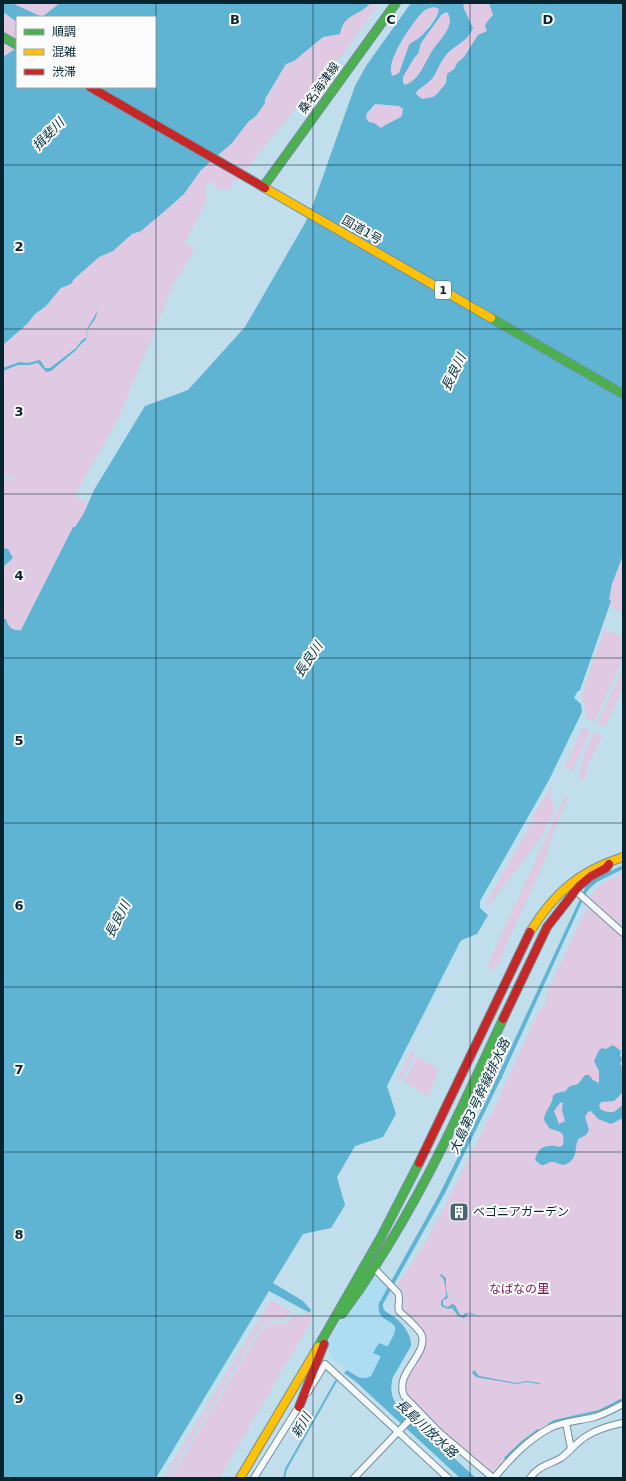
<svg xmlns="http://www.w3.org/2000/svg" width="626" height="1481" font-family="'DejaVu Sans','Noto Sans JP',sans-serif">
<style>
.built{fill:#adddf2}
.green{fill:#e0c9e2}
.water{fill:#5fb4d4;fill-rule:evenodd}
.lines{fill:none;stroke-linecap:round;stroke-linejoin:round}
.stream{stroke:#5fb4d4;stroke-width:2}
.street-casing{stroke:#738f9a;stroke-width:8}
.fast-casing{stroke:#738f9a;stroke-width:10}
.slow-casing{stroke:#738f9a;stroke-width:10}
.jam-casing{stroke:#738f9a;stroke-width:10}
.street{stroke:#f6fafc;stroke-width:6}
.fast{stroke:#4caf50;stroke-width:8}
.slow{stroke:#ffc107;stroke-width:8}
.jam{stroke:#c62828;stroke-width:8}
.grid{fill:none;stroke:#072530;stroke-width:1;stroke-opacity:0.55}
.labels{text-anchor:middle;stroke-width:4;stroke-linejoin:round;paint-order:stroke}
.shield{fill:#fcfcfc;stroke:#50666d;stroke-width:1}
.shield-label{font-size:11px;font-weight:bold;fill:#072530}
.street-label{font-size:12px;fill:#072530;stroke:#fcfcfc}
.poi-label{font-size:12px;fill:#072530;stroke:#fcfcfc;text-anchor:start}
.park-label{font-size:12px;fill:#771955;stroke:#fcfcfc}
.water-label{font-size:13px;font-style:italic;fill:#003040;stroke:#fcfcfc}
.grid-label{font-size:13px;text-anchor:middle;font-weight:bold;fill:#072530;stroke:#fcfcfc;stroke-width:4;stroke-linejoin:round;paint-order:stroke}
</style>
<rect width="100%" height="100%" fill="#c0deeb"/>
<!-- built -->
<path class="built" d="M375,1278h5l9,8 -10,17 5,15 10,7 1,6 -7,15h-2l-7,-3 1,15 -9,18 -8,2 -16,-8 -16,-12 -4,-14 18,-30 10,-8 16,-26z"/>
<!-- green -->
<path class="green" d="M12,3h48l-18,14z
M370,3h9l-38,54c-13,9 -19,21 -28,32 -26,30 -52,60 -76,92l-3,-1 -6,11 -7,-3 -2,4 -4,-8 -3,-3 -6,3 -1,11 2,5 -22,42 10,7 -22,36 -54,132 -45,79 14,8 -4,9 -9,14h-2l-52,103c-9,1 -13,-3 -15,-11h-3v-52l10,-9 -5,-9 -5,-1v-68l2,-2 7,2 1,-2 -10,-3v-104l15,-6 5,1 15,-3 4,5 9,3 24,-20 7,-8 4,-3 2,-11 7,-12 -7,10 -2,11 -4,2 -6,8 -26,20h-5l-5,-8 -12,3 -10,-1 -15,6v-23l24,-21 8,-10 11,-8 15,-18 10,-4 3,-5 25,-22 14,-6 19,-17 9,-3 33,-28 10,-9 17,-24 31,-27 17,-22 7,-5 9,-13v-3l21,-36 8,-3 29,-24 16,-3c5,-23 22,-18 31,-31z
M463,3h26l4,12 -4,5 -2,11 -17,17 -6,10 -7,5 -12,16 1,4c-6,10 -13,15 -24,16l-6,-5 1,-3 16,-14 7,-15 11,-12 7,-4 15,-18 -9,-19z
M434,7l5,2v2l-18,25 -6,4 -10,13 -6,20 -6,3c-2,-2 -3,-2 -3,-5 -3,-12 26,-54 35,-61 3,-2 6,-2 9,-3z
M3,12l14,10v26l-14,9z
M446,12l2,1c1,3 2,6 2,9 -2,11 -12,20 -18,29 -7,11 -13,30 -27,34l-2,-1c-2,-10 10,-22 15,-31 2,-3 2,-6 3,-9 2,-7 19,-28 25,-32z
M375,104l25,2 3,3 -1,7c-7,5 -15,7 -21,12 -5,-2 -12,-6 -15,-10l1,-5z
M623,555v57l-14,-5 2,-6 -2,-2 3,-15z
M604,630l16,5 3,4v18l-28,63 -3,1 -7,-2 3,-6 -3,-2v-6l-4,-8z
M623,668v19l-18,40 -8,-3z
M583,727l7,4 -18,40 -7,-5z
M594,732l8,4 -13,27 -5,17 -5,-2 5,-23z
M553,784l-3,11 5,14 -12,25 -55,73 -2,-3 4,-8 43,-75 2,-9z
M565,796l3,1 -19,46 -2,12 -52,115 -8,-4z
M623,873v56l-34,-31 13,-14z
M590,908l33,30v460l-24,12 -46,10 -31,21 -18,17 1,2c-5,5 -8,11 -16,11 -30,-21 -55,-48 -80,-74 -2,-3 -5,-8 -4,-12 0,-10 20,-30 21,-42 2,-19 -18,-21 -23,-35 -2,-5 1,-11 1,-16l-7,-7 29,-44 23,-43 48,-96 43,-94 5,-1 2,-14 39,-84z
M411,1052l4,2 -14,27 -4,-2z
M417,1057l22,12 -11,28 -23,-15z
M271,1300l20,12 -7,8 -17,1 -5,3 -94,154h-5z
M306,1312l6,4 -3,9 -90,153h-48l92,-151c14,-9 18,6 32,-13l9,2z"/>
<!-- water -->
<path class="water" d="M3,3h9l30,14h-25v5l-14,-10z
M60,3h310c-9,13 -26,9 -30,31l-17,3 -29,24 -8,3 -21,35v4l-9,13 -7,5 -17,22 -31,27 -17,24 -10,9 -33,28 -9,3 -19,17 -14,6 -25,22 -3,5 -10,4 -15,18 -11,8 -8,10 -24,21v-288l14,-9v39h138v-70h-113z
M411,3h52l1,6 9,19c-4,11 -13,15 -22,22 -9,7 -12,17 -17,26 -5,7 -11,10 -17,15l-1,3 6,5 11,-2 4,-3 9,-11 1,-9 7,-5 3,-6 7,-6 14,-22 9,-4 -2,-5 2,-4 6,-7 -4,-12h134v552l-11,29 -3,15 2,2 -31,89 -3,2 -3,6 7,6 1,8 -33,68 -69,121v7l8,7 -11,19 -15,6 -2,2 -73,144 9,28 -13,23 -28,9 -18,31 8,28 -14,23 -28,6 -30,49 30,18 8,9 -1,3 -41,-22 -113,187h-153v-859h3c2,8 6,12 15,11l52,-103h2l9,-14 10,-23 51,-84 43,-16 57,-63 60,-104 6,-13 44,-124 11,-20zM434,7l5,2c-1,9 -12,22 -19,28 -3,3 -7,4 -11,8l-10,28 -6,3c-11,-11 22,-58 32,-66 3,-2 6,-2 9,-3zM446,12l2,1c1,3 2,6 2,9 -2,11 -12,20 -18,29 -7,11 -13,30 -27,34l-2,-2v-6l11,-19 4,-4 3,-11 20,-28zM375,104l24,2 4,3 -1,7c-7,5 -15,7 -21,12l-7,-5 -5,-1 -3,-4 1,-5z
M98,310l-3,9 -7,10 -2,11 -4,3 -7,8 -24,20 -5,1 -8,-9 -9,2h-11l-15,6v-3l16,-6 9,1 12,-3 5,8h5l26,-20 6,-8 4,-2 2,-11z
M3,548l5,1 5,9 -10,9z
M623,865v4l-26,13 -7,6 -4,5 -84,184 1,1 -2,1 -56,114 -62,111c-1,8 6,9 11,13 9,6 18,19 17,29l-18,31c-4,14 -1,24 9,34l74,67h-16l-105,-97 -11,-8 3,-3c8,5 14,11 24,6l9,-18v-2l-7,-3 6,-10 7,3h2c2,-5 6,-10 7,-15 3,-12 -20,-8 -16,-28l59,-106 48,-96 100,-215 8,-7z
M613,1045l8,6 -1,5 3,2 -3,6 2,2 1,-1v27l-9,9 -13,1 -2,4c2,6 9,6 15,6l9,-7v13l-12,6 -13,-5 -7,-8 -3,1 -3,5 4,13 -3,5 -8,4c-4,11 0,21 -14,26 -11,-2 -9,-6 -20,0h-3l-6,-5c3,-14 12,-16 25,-13l3,-2c2,-16 -3,-12 -14,-17l-5,-8c0,-9 9,-15 9,-25l4,-2 9,-2c3,-7 7,-5 12,-7l7,-9h4l4,5 6,3v-12l-5,-10c2,-4 4,-11 8,-13l4,1zM563,1102l-1,8 3,11 -6,3 -5,-13 6,-8z
M441,1274l5,4v11l2,9 -5,2v5l5,2 4,-3 3,1 5,10h3l3,-2 9,1v1l-7,-1 -4,4 -6,-2 -6,-8 -4,1 -7,-3v-5l5,-5c0,-5 -1,-13 -3,-18l-3,-2z
M474,1370l5,6 38,7 9,-2 14,2 -1,1 -13,-2 -9,2 -37,-6 -4,-1 -4,-4z"/>
<g class="lines">
<!-- stream -->
<path class="stream" d="M549,1424l5,-3 45,-10 24,-12
M505,1458l17,-16 16,-12
M284,1478l2,-9 50,-88"/>
<defs>
<path id="street" d="M576,891l47,42
M375,1269l23,24c3,5 -1,12 1,18 6,6 21,18 23,25 5,20 -28,37 -18,60l36,37 53,45
M308,1392l17,-28 123,114
M566,1423l5,26
M254,1478l47,-75
M354,1478l64,-67
M494,1478c16,-19 33,-38 56,-50 14,-7 30,-7 45,-11 9,-3 19,-8 28,-13
M530,1478c9,-13 19,-13 31,-20 8,-6 15,-15 24,-21 12,-8 24,-11 38,-14"/>
<path id="fast" d="M3,37l14,8
M263,187l133,-184
M491,318l132,76
M342,1314c67,-90 114,-193 161,-295
M318,1347l63,-110 38,-74"/>
<path id="slow" d="M265,188l226,130
M530,932c24,-39 49,-61 93,-75
M240,1478l78,-131"/>
<path id="jam" d="M90,87l175,101
M503,1019l44,-92 32,-41 12,-10 15,-8 3,-4
M419,1163l111,-231
M299,1407l25,-63"/>
</defs>
<!-- street casing -->
<use href="#street" class="street-casing"/>
<!-- fast casing -->
<use href="#fast" class="fast-casing"/>
<!-- slow casing -->
<use href="#slow" class="slow-casing"/>
<!-- jam casing -->
<use href="#jam" class="jam-casing"/>
<!-- street -->
<use href="#street" class="street"/>
<!-- fast -->
<use href="#fast" class="fast"/>
<!-- slow -->
<use href="#slow" class="slow"/>
<!-- jam -->
<use href="#jam" class="jam"/>
</g>
<!-- grid -->
<path class="grid" d="M156,3v1475M313,3v1475M470,3v1475M3,165h620M3,329h620M3,494h620M3,658h620M3,823h620M3,987h620M3,1152h620M3,1316h620"/>
<!-- icons -->
<defs>
<symbol id="building-square" viewBox="-11 -11 22 22"><rect x="-9" y="-9" width="18" height="18" rx="4" fill="#486671" stroke="#fcfcfc"/><path d="M-4-6H4V6H1V3H-1V6H-4ZM-2.5-4.3h1.7v1.8h-1.7ZM.8-4.3h1.7v1.8H.8ZM-2.5-1h1.7V.8h-1.7ZM.8-1h1.7V.8H.8Z" fill="#fff"/></symbol>
</defs>
<g fill-rule="evenodd">
<use href="#building-square" x="448" y="1201" width="22" height="22"/>
</g>
<g class="labels">
<!-- shield labels -->
<rect class="shield" x="435" y="281" width="16" height="18" rx="3"/>
<g class="shield-label">
<text x="443" y="294">1</text>
</g>
<!-- street labels -->
<g class="street-label">
<text transform="translate(319 88) rotate(-54)" y="4">桑名海津線</text>
<text transform="translate(362 230) rotate(30)" y="4">国道1号</text>
</g>
<!-- poi labels -->
<g class="poi-label">
<text x="473" y="1216">ベゴニアガーデン</text>
</g>
<!-- park labels -->
<g class="park-label">
<text x="519" y="1293">なばなの里</text>
</g>
<!-- water labels -->
<g class="water-label">
<text transform="translate(48 134) rotate(-46)" y="5">揖斐川</text>
<text transform="translate(453 372) rotate(-64)" y="5">長良川</text>
<text transform="translate(308 659) rotate(-56)" y="5">長良川</text>
<text transform="translate(117 919) rotate(-63)" y="5">長良川</text>
<text transform="translate(479 1096) rotate(-65)" y="5">大島第3号幹線排水路</text>
<text transform="translate(301 1425) rotate(-60)" y="5">新川</text>
<text transform="translate(427 1428) rotate(43)" y="5">長島川放水路</text>
</g>
</g>
<g class="grid-label">
<text x="235" y="24">B</text>
<text x="391" y="24">C</text>
<text x="548" y="24">D</text>
<text x="19" y="251">2</text>
<text x="19" y="416">3</text>
<text x="19" y="580">4</text>
<text x="19" y="745">5</text>
<text x="19" y="910">6</text>
<text x="19" y="1074">7</text>
<text x="19" y="1239">8</text>
<text x="19" y="1403">9</text>
</g>
<!-- border -->
<rect width="626" height="1481" fill="none" stroke="#072530" stroke-width="8"/>
<!-- legend -->
<rect x="16" y="16" width="140" height="72" fill="#fcfcfc" stroke="#9aa6aa"/>
<rect x="24" y="29" width="20" height="6" fill="#4caf50" stroke="#9aa6aa"/>
<text x="52" y="36" font-size="12" fill="#072530">順調</text>
<rect x="24" y="49" width="20" height="6" fill="#ffc107" stroke="#9aa6aa"/>
<text x="52" y="56" font-size="12" fill="#072530">混雑</text>
<rect x="24" y="69" width="20" height="6" fill="#c62828" stroke="#9aa6aa"/>
<text x="52" y="76" font-size="12" fill="#072530">渋滞</text>
</svg>
